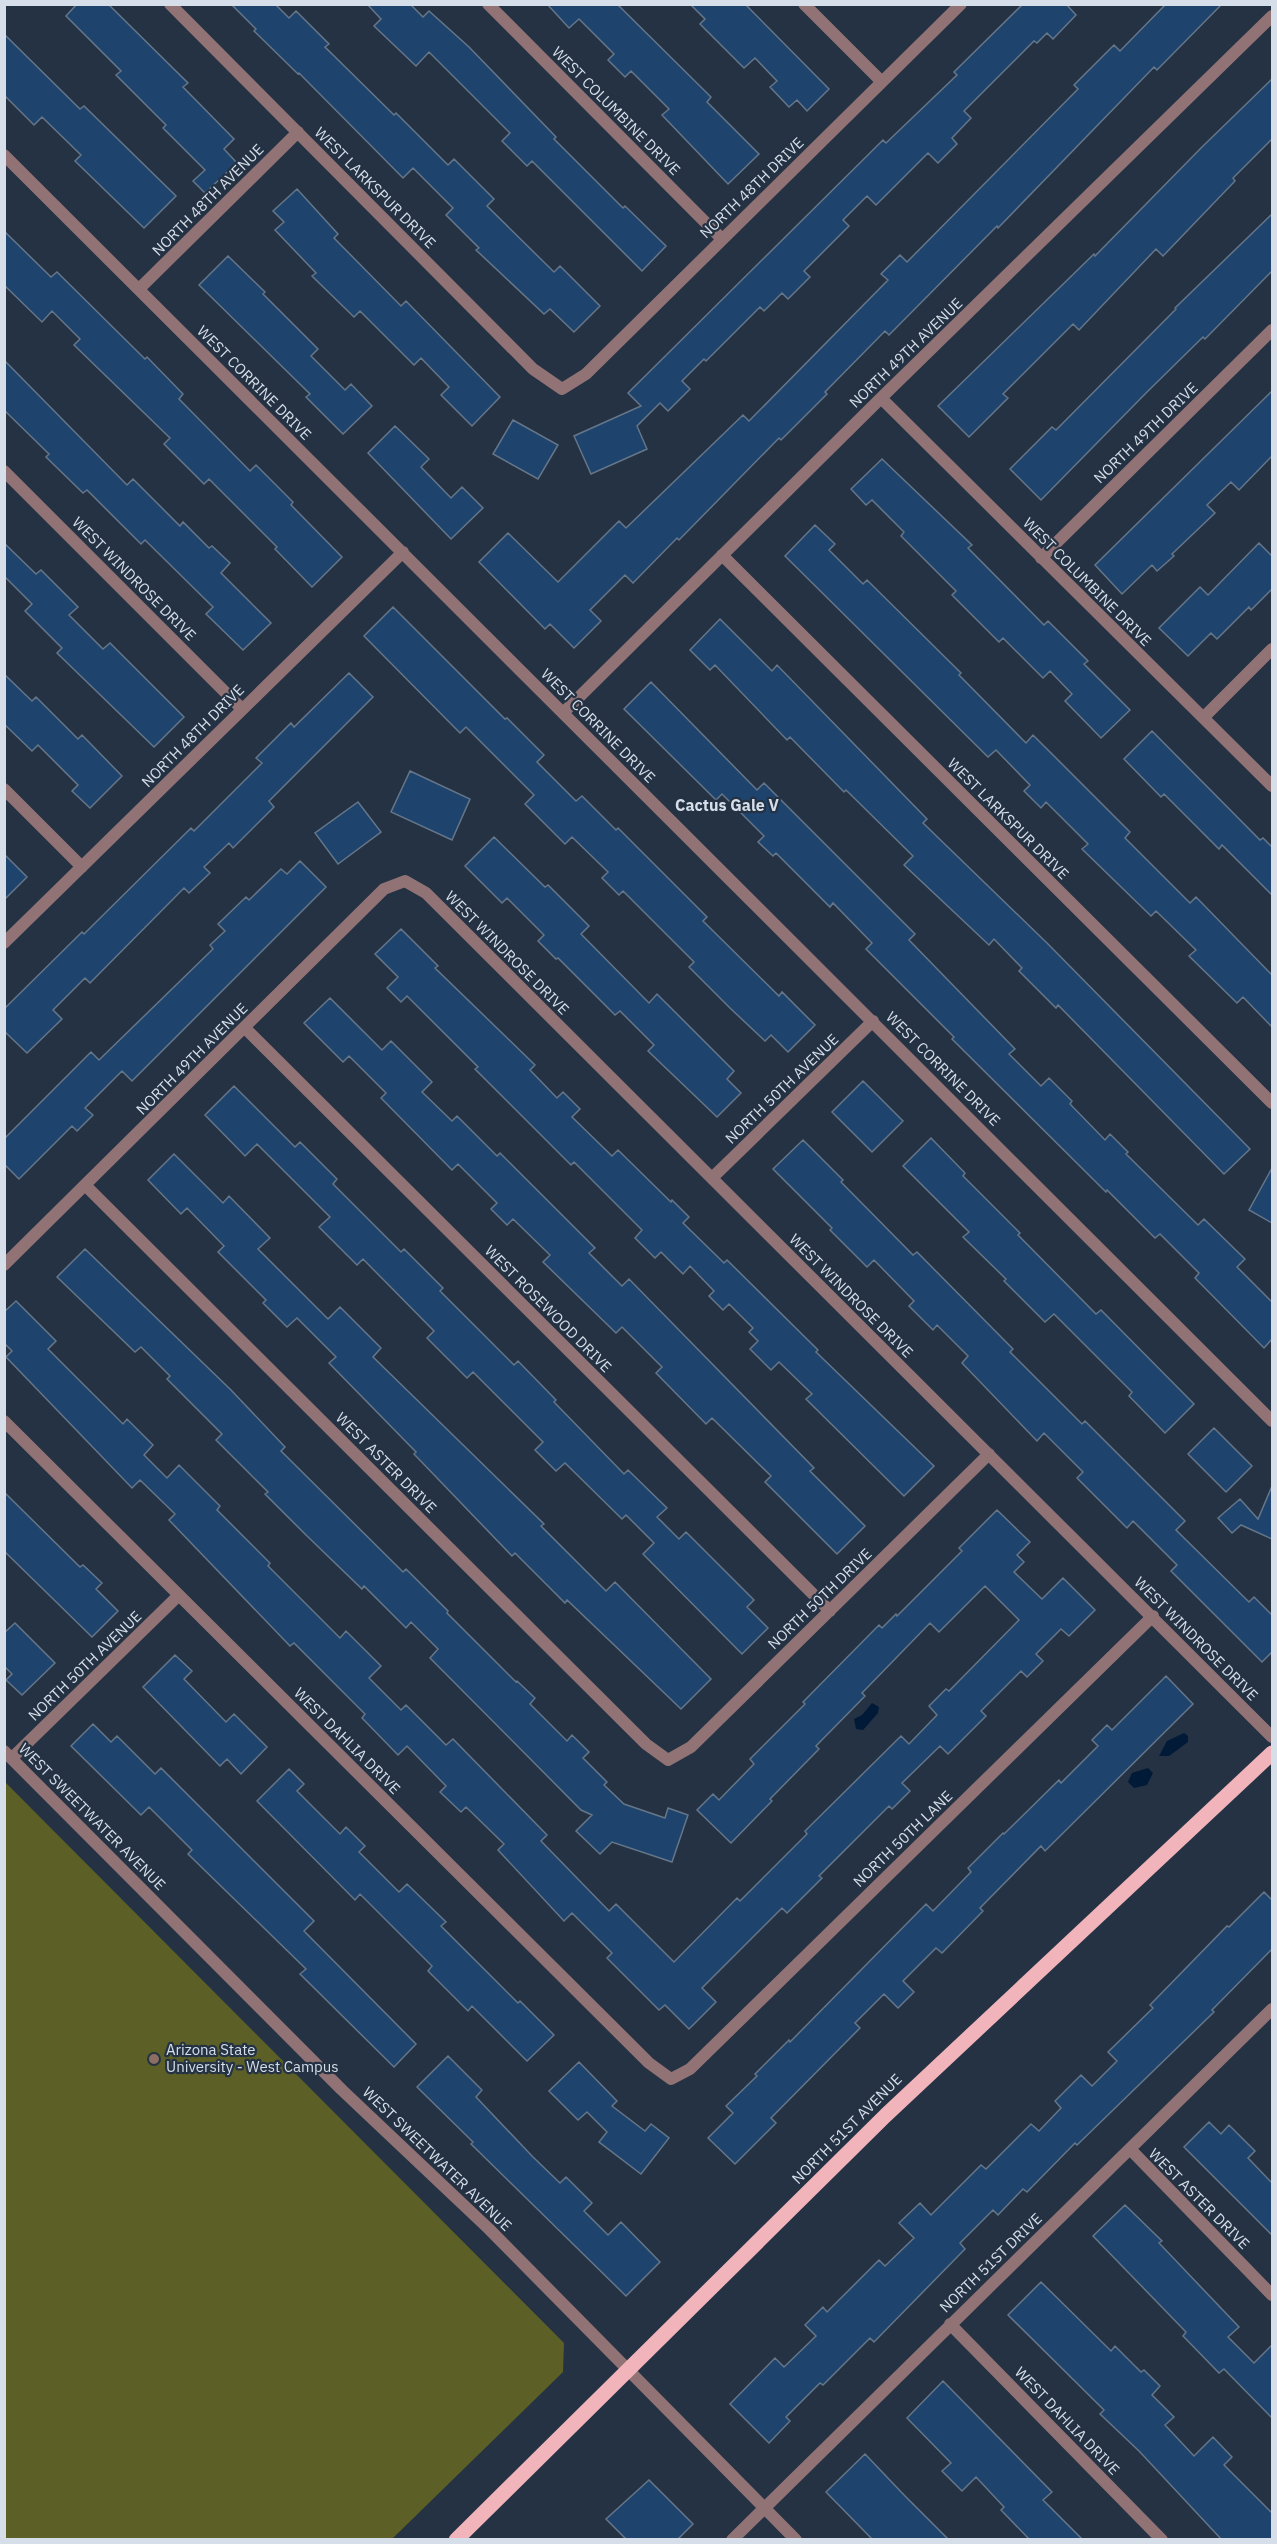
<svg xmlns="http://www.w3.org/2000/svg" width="1277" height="2544" font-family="'IBM Plex Sans',sans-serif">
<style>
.green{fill:#5c6026}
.water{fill:#001a38}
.building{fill:#1e446e;stroke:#667689;stroke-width:1.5}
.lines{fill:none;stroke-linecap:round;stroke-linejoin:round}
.minor{stroke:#917376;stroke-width:12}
.tertiary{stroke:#917376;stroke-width:12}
.primary{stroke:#f1b4bb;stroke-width:15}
.education-dot{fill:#8d6e63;stroke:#243243;stroke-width:2}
.labels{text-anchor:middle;stroke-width:4.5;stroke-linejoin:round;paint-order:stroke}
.street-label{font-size:15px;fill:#d5dee9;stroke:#243243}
.poi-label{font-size:15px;fill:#d5dee9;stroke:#243243;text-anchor:start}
.neighbourhood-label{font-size:16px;font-weight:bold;fill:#d5dee9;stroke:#243243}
</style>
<rect width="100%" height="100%" fill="#243243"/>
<!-- green -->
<path class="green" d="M5,1782l559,561 -1,29 -171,167h-387z"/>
<!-- water -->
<path class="water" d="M872,1703l7,4 -1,6 -15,17 -7,-1 -2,-10 8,-4z
M1184,1733l4,3v6l-19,14h-10l8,-15z
M1148,1768l5,5 -6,12 -13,3 -6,-6 4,-9z"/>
<!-- building -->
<path class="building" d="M77,4h31l80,79 -5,4 51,52 -10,10 13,14 -32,30 -12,-12 12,-11 -42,-42 3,-3 -50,-50 5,-4 -55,-55z
M231,4h44l14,14 7,-7 33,33 -4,3 69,68 2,-2 52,52 6,-6 40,40 -7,7 67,66 6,-6 40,40 -26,26 -24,-23 -6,5 -68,-64 3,-2 -33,-33 7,-7 -40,-40 -10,10 -104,-105 -1,1 -44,-43 2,-2z
M367,4h43l13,13 6,-6 40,36 87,90 -2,2 69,69 2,-2 41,40 -24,25 -110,-110 -5,5 -25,-25 8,-8 -81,-81 -13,14 -42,-40 7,-7z
M547,4h70l94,93 -4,5 52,52 -31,30 -66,-69 7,-6 -38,-38 -6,6 -17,-17 6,-6 -35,-35 -10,9z
M690,4h55l84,85 -22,22 -10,-11 -8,7 -19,-20 7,-6 -22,-23 -11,10 -44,-44 5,-5z
M1023,4h43l10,11 -23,24 -6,-6 -10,10 -3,-2 -70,70 7,7 -19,20 5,6 -19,19 -10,-10 -52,52 -9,-9 -24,24 6,6 -45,45 6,6 -22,22 -6,-6 -18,18 -4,-4 -54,54 -2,-2 -22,22 8,8 -22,22 -8,-8 -23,23 10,23 -56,25 -17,-38 67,-30 -13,-13 255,-253 3,3 71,-68 -3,-3z
M1166,4h56l-65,66 -3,-3 -156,161 -1,-2 -108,109 -4,-4 -60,61 2,2 -46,46 -2,-2 -100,102 -2,-2 -44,45 -8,-8 -35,35 11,11 -27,27 -24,-24 -5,5 -66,-67 29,-29 50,49 61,-61 7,7 117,-113 6,6 139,-141 -7,-6 19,-19 7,7 171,-173 -4,-4 40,-40 6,6z
M4,34l76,75 4,-3 92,90 -32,32 -69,-67 6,-6 -39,-38 -8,8 -30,-30z
M1272,79v60l-39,39 2,3 -72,75 -7,-7 -77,81 -6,-6 -70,70 5,4 -39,39 -31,-31 156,-152 1,2 107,-109z
M297,189l41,45 -4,4 67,68 5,-5 94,96 -28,29 -31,-31 8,-8 -28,-29 -7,7 -54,-54 -6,6 -42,-41 4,-3 -41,-43 9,-8 -11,-11z
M1272,214v57l-67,68 -2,-2 -57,56 -105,107 -31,-31 42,-42 4,3 120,-121 -1,-1z
M4,231l47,46 6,-5 88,87 2,-2 36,37 -4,5 71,72 6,-6 37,37 -2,3 51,52 -30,30 -37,-38 2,-2 -68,-68 -5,5 -40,-40 6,-6 -96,-93 6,-6 -28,-28 -10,11 -38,-37z
M228,256l37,36 -2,2 55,55 -7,7 34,34 6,-6 21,22 -29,28 -37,-37 4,-3 -111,-109z
M4,360l123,125 6,-6 47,47 3,-4 26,26 3,-2 18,17 -9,10 50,50 -28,27 -37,-36 7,-7 -68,-67 -4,4 -54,-54 -4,3 -37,-36 3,-3 -45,-44z
M1272,391v65l-33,34 -8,-8 -24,23 8,8 -43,41 2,2 -17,15 -5,-6 -30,29 -27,-29z
M513,420l45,25 -20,34 -45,-25z
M395,426l34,33 -8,8 30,31 11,-11 21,21 -32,31 -83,-86z
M882,459l90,86 -4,3 76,77 4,-4 40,40 -4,3 46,46 -29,28 -36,-37 7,-7 -22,-23 -7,7 -40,-40 -4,4 -47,-47 4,-4 -55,-55 3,-4 -32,-32 -6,5 -15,-16z
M815,525l20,19 -6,6 34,34 4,-4 94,93 -2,2 67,68 7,-8 97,97 -5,6 65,65 6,-6 76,78v52l-29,-30 -6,6 -48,-47 7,-6 -40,-39 -5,5 -69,-67 6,-5 -42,-42 -5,6 -17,-17 6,-6 -34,-35 -8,7 -203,-201z
M4,543l32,31 5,-4 37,37 -9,8 34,34 7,-6 74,74 -30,30 -97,-94 5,-5 -37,-37 7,-7 -28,-28z
M1259,543l13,13v33l-21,21 -2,-3 -32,32 -6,-6 -23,23 -29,-28 41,-41 8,8z
M393,607l112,112 2,-1 37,37 -7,7 39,39 6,-5 34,34 2,-2 89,89 -4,4 76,75 3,-4 33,33 -27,27 -17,-17 -6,6 -34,-32 -42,-42 5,-5 -71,-71 -4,4 -17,-17 6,-6 -36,-35 -7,7 -40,-40 9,-9 -68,-68 -6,6 -96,-97z
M720,619l52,52 5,-6 150,154 -4,4 124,120 203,206 -26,25 -166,-169 -2,3 -37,-37 3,-3 -28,-29 -5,6 -85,-80 9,-9 -67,-66 -2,2 -54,-55 -3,3 -72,-75 -5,5 -20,-20z
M349,673l24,24 -104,104 5,6 -41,41 -4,-5 -25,24 6,6 -21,20 -5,-5 -94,95 -5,-5 -32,32 9,9 -35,34 -23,-22v-22l78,-77 2,2 107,-106 3,3 68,-68 -6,-5 35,-35 3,4z
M4,674l28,27 4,-4 42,42 4,-4 40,41 -32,32 -18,-17 6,-6 -40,-40 -6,6 -28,-27z
M651,682l106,108 7,-7 151,151 -6,6 106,109 -6,5 32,32 8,-8 23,23 -2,3 35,36 5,-6 18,18 -2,2 72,71 6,-6 41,40 -8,8 35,35v37l-8,9 -69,-70 4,-5 -39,-39 -5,4 -48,-48 -1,2 -154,-153 2,-2 -88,-88 6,-6 -39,-40 -3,4 -54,-54 -3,3 -15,-14 6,-6 -42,-42 -6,6 -92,-91z
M1152,731l108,109 3,-2 9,9v48l-50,-50 -3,4 -55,-55 -3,3 -37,-38z
M410,771l60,28 -18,41 -61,-28z
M358,802l23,30 -43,32 -23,-31z
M494,837l51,50 3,-2 41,41 -8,8 68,69 8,-9 77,77 -7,8 14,14 -24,24 -69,-66 6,-6 -34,-34 -5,4 -57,-57 -2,1 -18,-18 6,-6 -37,-37 -5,5 -37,-37z
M4,854l23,23 -23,23z
M300,861l26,26 -194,194 -10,-10 -37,37 8,7 -16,16 -5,-5 -53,53 -15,-15v-25l87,-87 8,8 114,-111 -3,-4 15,-14 -7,-7 28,-27 3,3 32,-31 6,5z
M401,929l37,37 -3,2 100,97 -5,5 27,28 6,-6 17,17 -8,8 40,39 6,-6 53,52 1,-2 17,17 -6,6 41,40 3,-3 91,90 -2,2 118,114 -30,30 -98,-97 6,-5 -33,-32 -8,8 -21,-21 8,-8 -9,-9 4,-4 -24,-24 -6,6 -14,-14 5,-5 -24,-25 -7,8 -22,-22 -6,6 -20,-20 7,-8 -68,-68 -3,3 -96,-96 3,-2 -71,-71 -6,6 -14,-14 11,-11 -23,-23z
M330,998l52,52 9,-9 41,41 -10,10 30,29 5,-5 40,40 3,-3 95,95 -6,5 33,33 7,-7 185,189 -4,3 55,55 -28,28 -72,-72 6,-6 -59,-58 -6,6 -50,-51 6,-6 -40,-40 -6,6 -73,-71 7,-7 -37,-36 -6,6 -16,-16 6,-6 -39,-39 -6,6 -71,-72 5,-5 -37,-37 -6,6 -39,-39z
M863,1081l40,40 -31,31 -40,-40z
M234,1086l61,61 5,-5 37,37 -4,5 68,68 3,-3 39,39 -3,3 74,74 4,-4 38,39 -2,2 70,72 4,-4 39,38 -10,9 22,22 7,-7 68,68 -7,7 21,21 -26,26 -99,-100 11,-11 -28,-28 -4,4 -57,-56 -9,8 -21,-21 8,-8 -70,-70 -6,6 -40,-40 7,-7 -71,-72 -6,6 -38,-38 11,-10 -73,-73 -12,12 -40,-41z
M931,1138l34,35 -2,3 57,57 -2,2 78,79 5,-4 93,94 -29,29 -36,-37 3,-4 -78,-78 -9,8 -41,-41 2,-2 -43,-42 6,-5 -66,-66z
M803,1140l40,40 -2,2 72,73 4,-3 96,97 -3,3 72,72 3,-3 100,100 -9,9 73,72 5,-5 18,18v37l-10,10 -91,-91 6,-6 -44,-44 -6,7 -50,-50 6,-6 -39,-39 -7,8 -75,-78 6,-7 -31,-31 -4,5 -24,-24 5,-5 -40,-41 -7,7 -37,-37 2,-2 -59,-59z
M174,1154l49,49 6,-7 41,42 -12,11 70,70 12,-12 41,41 -8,9 171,167 -3,2 65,65 9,-9 96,97 -30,30 -114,-109 -2,3 -50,-50 -3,3 -98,-102 2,-2 -87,-89 7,-6 -39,-39 -10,9 -24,-24 3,-3 -48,-48 6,-6 -37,-38 -6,6 -33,-34z
M1272,1168v55l-23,-13z
M85,1249l146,141 54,57 -4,4 122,121 3,-3 42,42 -1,2 69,69 1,-1 18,17 -5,6 37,37 5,-6 17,17 -6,6 24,24 -3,3 20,19 41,14 3,-10 20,7 -16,47 -60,-20 -12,12 -24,-23 16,-16 -11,-5 -151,-152 8,-9 -27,-27 -5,6 -42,-42 -2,3 -56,-54 -41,-41 3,-2 -52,-52 6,-6 -55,-55 3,-3 -29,-29 -6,5 -78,-75z
M16,1301l40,40 -8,8 75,75 4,-5 26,26 -9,10 23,23 12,-13 41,41 -3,4 53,53 -2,3 72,72 6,-7 35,35 -12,12 32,32 5,-5 40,40 7,-6 94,96 -6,6 68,70 7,-7 58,58 63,-64 3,3 67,-67 -2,-3 96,-95 8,8 28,-29 -8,-9 17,-17 3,2 70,-71 -34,-34 -46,46 -9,-9 -68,70 3,3 -49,50 3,3 -49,50 2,2 -41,42 -34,-33 16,-16 6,6 35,-36 -4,-5 55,-55 -2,-2 76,-77 3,3 14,-14 1,2 65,-65 -3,-3 38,-38 33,32 -13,13 7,7 -10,10 28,27 21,-21 32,32 -26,26 -8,-7 -25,25 7,7 -16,16 -6,-6 -40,40 5,5 -38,38 -8,-8 -38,37 8,8 -18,18 -3,-3 -70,70 3,2 -35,35 -5,-5 -80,80 14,14 -27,27 -24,-24 -6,5 -52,-52 5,-5 -40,-40 -8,8 -66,-71 6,-6 -38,-37 -5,5 -21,-20 6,-6 -39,-40 -9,9 -36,-37 3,-4 -71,-71 -4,3 -121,-126 6,-6 -35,-34 -8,8 -126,-131 6,-6 -8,-8v-31z
M1214,1428l38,38 -26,26 -38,-38z
M1272,1486v53l-31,-14 -9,8 -14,-15 22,-19 18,20z
M4,1492l76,75 3,-2 19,18 -6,6 22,22 -26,26 -88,-86z
M15,1623l40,40 -33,32 -16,-15 6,-6 -8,-8v-33z
M175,1655l17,16 -8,8 42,43 8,-8 33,33 -26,27 -14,-15 -7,7 -77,-79z
M1166,1676l27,28 -148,147 -4,-5 -61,62 3,3 -41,42 -6,-5 -33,33 11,11 -16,16 -14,-14 -29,29 5,5 -89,90 5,5 -41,41 -27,-26 25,-25 -7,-7 31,-30 -2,-2 34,-34 1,2 136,-138 7,7 38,-39 -3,-4 35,-35 1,1 55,-54 2,3 37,-37 -6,-6 15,-15 5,5z
M93,1724l18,18 6,-6 38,38 6,-6 153,153 -10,10 112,113 -22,23 -94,-93 6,-5 -118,-115 4,-4 -43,-43 -8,8 -70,-69z
M289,1769l15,15 -7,7 43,43 6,-7 19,19 -6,6 40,40 8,-8 39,38 -5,4 77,77 2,-2 34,34 -27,26 -55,-55 -4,5 -40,-40 4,-5 -72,-72 -5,6 -98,-99z
M1264,1892l8,8v49l-60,61 2,2 -137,133 -2,-2 -48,49 -4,-3 -25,26 -5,-5 -33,33 5,6 -91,93 -4,-4 -47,47 -3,-2 -34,34 4,4 -21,22 -39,-39 45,-46 9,9 32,-31 -11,-11 18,-18 4,5 52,-52 6,6 29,-28 -15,-15 21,-20 11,12 50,-50 5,4 45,-45 8,7 22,-23 -6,-7 26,-26 11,11 25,-25 -9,-9 45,-44 -3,-3 77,-79 2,1z
M448,2056l34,34 -6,7 57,60 27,26 6,-6 26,26 -8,8 24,24 13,-13 39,40 -34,34 -155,-152 2,-2 -56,-55z
M579,2062l38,39 -5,5 33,25 6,-7 18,14 -28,36 -42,-32 8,-10 -20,-20 -9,8 -29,-29z
M1209,2122l12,12 8,-9 26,26 -7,7 24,25v52l-88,-88z
M1125,2205l37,36 -3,2 80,84 -11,10 26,26 18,-18v73l-48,-49 -5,4 -36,-37 3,-4 -93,-96z
M1041,2282l70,69 4,-5 26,26 3,-2 16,16 -8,9 22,22 -9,8 29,31 19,-19 19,20 -8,8 48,48v27h-50l-83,-89 -39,-37 4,-4 -96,-95z
M943,2381l109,111 -9,8 40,40h-53l-29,-30 3,-3 -28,-30 -14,14 -20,-20 9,-8 -44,-45z
M865,2454l40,42 44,44h-76l-47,-48z
M649,2480l44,44 -16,16h-50l-21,-21z"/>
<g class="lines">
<!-- minor -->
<path class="minor" d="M170,4l363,365 29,20 24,-15 375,-370
M488,4l234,235
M804,4l78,78
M4,155l1268,1266
M139,289l159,-157
M881,398l391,388
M4,471l238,238
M722,555l550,548
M1041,558l231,-228
M563,713l318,-315 391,-382
M1204,717l68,-68
M4,789l78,78
M4,943l399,-391
M245,1028l585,583
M712,1178l161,-157
M85,1185l561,559 22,16 23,-13 298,-293
M4,1265l380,-376 21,-8 21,12 846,844
M4,1421l645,642 22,16 19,-10 463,-453
M12,1758l167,-163
M1130,2149l142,146
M950,2324l212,216
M732,2540l540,-531"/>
<!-- tertiary -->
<path class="tertiary" d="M4,1751l338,339 147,139 307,311"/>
<!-- primary -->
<path class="primary" d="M456,2540l430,-425 386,-362"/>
</g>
<!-- markers -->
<circle class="education-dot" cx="154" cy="2059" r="6"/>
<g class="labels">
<!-- street labels -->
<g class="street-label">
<text transform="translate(616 111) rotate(45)" y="5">WEST COLUMBINE DRIVE</text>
<text transform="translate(375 188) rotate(45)" y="5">WEST LARKSPUR DRIVE</text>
<text transform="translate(752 188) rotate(-44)" y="5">NORTH 48TH DRIVE</text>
<text transform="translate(208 200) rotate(-45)" y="5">NORTH 48TH AVENUE</text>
<text transform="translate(906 353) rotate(-44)" y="5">NORTH 49TH AVENUE</text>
<text transform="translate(254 383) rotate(45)" y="5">WEST CORRINE DRIVE</text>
<text transform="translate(1146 433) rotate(-44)" y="5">NORTH 49TH DRIVE</text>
<text transform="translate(134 579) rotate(45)" y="5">WEST WINDROSE DRIVE</text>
<text transform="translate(1087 582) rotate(45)" y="5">WEST COLUMBINE DRIVE</text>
<text transform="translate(598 726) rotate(45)" y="5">WEST CORRINE DRIVE</text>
<text transform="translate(193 736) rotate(-45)" y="5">NORTH 48TH DRIVE</text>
<text transform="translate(1008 819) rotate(45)" y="5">WEST LARKSPUR DRIVE</text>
<text transform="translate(507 953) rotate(45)" y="5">WEST WINDROSE DRIVE</text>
<text transform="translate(192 1059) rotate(-45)" y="5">NORTH 49TH AVENUE</text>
<text transform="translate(943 1069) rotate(45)" y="5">WEST CORRINE DRIVE</text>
<text transform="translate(782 1089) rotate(-44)" y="5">NORTH 50TH AVENUE</text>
<text transform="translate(851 1296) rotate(45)" y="5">WEST WINDROSE DRIVE</text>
<text transform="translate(548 1309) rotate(45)" y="5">WEST ROSEWOOD DRIVE</text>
<text transform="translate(386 1463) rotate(45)" y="5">WEST ASTER DRIVE</text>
<text transform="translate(820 1599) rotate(-44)" y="5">NORTH 50TH DRIVE</text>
<text transform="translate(1196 1639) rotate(45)" y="5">WEST WINDROSE DRIVE</text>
<text transform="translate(85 1666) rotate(-44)" y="5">NORTH 50TH AVENUE</text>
<text transform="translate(347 1741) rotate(45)" y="5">WEST DAHLIA DRIVE</text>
<text transform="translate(92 1817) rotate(45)" y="5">WEST SWEETWATER AVENUE</text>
<text transform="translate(903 1839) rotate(-44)" y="5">NORTH 50TH LANE</text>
<text transform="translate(847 2129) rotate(-45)" y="5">NORTH 51ST AVENUE</text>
<text transform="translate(437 2159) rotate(44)" y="5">WEST SWEETWATER AVENUE</text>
<text transform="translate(1199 2199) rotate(45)" y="5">WEST ASTER DRIVE</text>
<text transform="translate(991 2263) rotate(-44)" y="5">NORTH 51ST DRIVE</text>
<text transform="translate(1067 2421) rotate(46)" y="5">WEST DAHLIA DRIVE</text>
</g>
<!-- poi labels -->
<g class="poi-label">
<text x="166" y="2055">Arizona State<tspan x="166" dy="17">University - West Campus</tspan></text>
</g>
<!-- neighbourhood labels -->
<g class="neighbourhood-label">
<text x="727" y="811">Cactus Gale V</text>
</g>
</g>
<!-- border -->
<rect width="1277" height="2544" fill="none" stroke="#d5dee9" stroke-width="12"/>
</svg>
